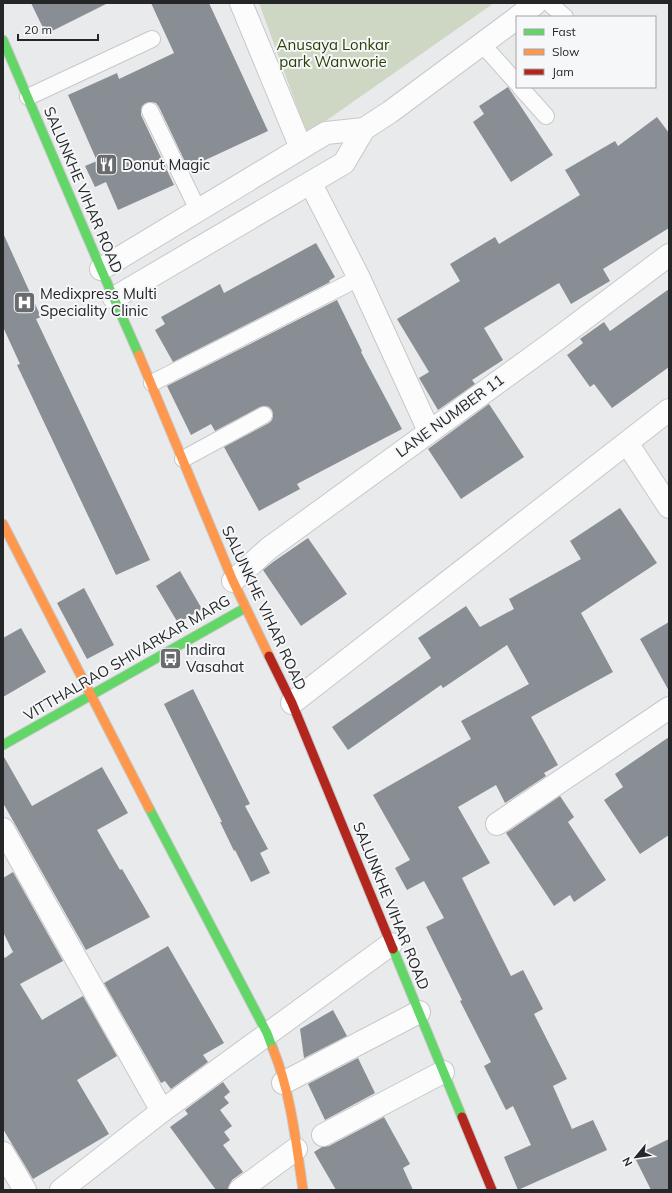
<svg xmlns="http://www.w3.org/2000/svg" width="672" height="1193" font-family="Mulish,sans-serif">
<style>
.green{fill:#cdd7c4}
.building{fill:#888e94}
.lines{fill:none;stroke-linecap:round;stroke-linejoin:round}
.lane-casing{stroke:#c7c8c9;stroke-width:18}
.street-casing{stroke:#c7c8c9;stroke-width:24}
.fast-casing{stroke:#c7c8c9;stroke-width:11}
.slow-casing{stroke:#c7c8c9;stroke-width:11}
.jam-casing{stroke:#c7c8c9;stroke-width:11}
.lane{stroke:#fcfcfc;stroke-width:16}
.street{stroke:#fcfcfc;stroke-width:22}
.fast{stroke:#63d668;stroke-width:9}
.slow{stroke:#ff974d;stroke-width:9}
.jam{stroke:#b3261e;stroke-width:9}
.labels{text-anchor:middle;stroke-width:4;stroke-linejoin:round;paint-order:stroke}
.park-label{font-size:15px;fill:#2a4002;stroke:#f5f7f9}
.poi-label{font-size:15px;fill:#252627;stroke:#f5f7f9;text-anchor:start}
.street-label{font-size:15px;fill:#252627;stroke:#f5f7f9}
</style>
<rect width="100%" height="100%" fill="#e9eaeb"/>
<!-- green -->
<path class="green" d="M259,3h235l-187,131z"/>
<!-- building -->
<path class="building" d="M31,3h77l-62,31z
M151,3h58l59,128 -80,37 -29,-61 -3,-4 -5,-1 -5,1 -4,3 -1,4v5l33,70 -56,25 -12,-28 -11,5 -10,-21 12,-5 -29,-66 49,-22 2,6 55,-26z
M508,87l45,68 -42,27 -38,-60 11,-8 -5,-8z
M657,117l12,16v95l-66,41 7,12 -39,23 -12,-21 -75,45 19,32 -31,20 3,4 -37,26 -19,-32 10,-6 -32,-53 63,-38 -10,-17 45,-27 4,7 81,-49 -15,-25 50,-29 3,5z
M3,233l38,84 -5,2 114,241 -34,15 -99,-210 3,-1 -17,-37z
M316,243l19,34 -6,4 1,1 -157,80 -18,-32 10,-6 -4,-7 59,-33 4,9z
M669,289v78l-57,41 -18,-24 -4,3 -23,-32 16,-12 -3,-4 24,-17 6,9z
M337,300l25,51 -1,1 41,77 -105,55 3,5 -41,22 -35,-64 45,-24 3,-3 1,-4 -1,-6 -3,-3 -4,-1 -5,1 -45,24 -4,-7 -20,11 -24,-49z
M489,404l35,53 -63,42 -33,-50z
M620,508l37,55 -76,50 32,59 -82,45 27,48 -14,8 2,3 -41,27 -9,-18 -38,22 32,56 -28,15 49,98 12,-6 20,39 -9,5 33,65 -14,7 19,43 21,-9 14,30 -89,40 -14,-33 27,-12 -18,-39 -7,4 -22,-44 7,-4 -31,-61 2,-1 -36,-73 18,-9 -20,-37 -17,9 -12,-22 15,-8 -37,-65 98,-56 -10,-18 68,-37 -22,-39 -64,43 -2,-3 -93,65 -16,-23 99,-69 -13,-20 48,-32 14,21 34,-18 -5,-10 72,-40 -11,-18z
M308,538l39,56 -46,32 -38,-56 10,-8z
M180,571l22,38 -24,14 -22,-37z
M84,588l30,57 -27,14 -30,-56z
M669,622v69l-29,-52z
M21,628l25,44 -43,25v-59z
M193,689l57,115 -5,2 23,43 -8,4 10,20 -19,9 -16,-32 -1,1 -14,-29h2l-58,-118z
M669,737v98l-29,19 -36,-54 19,-13 -8,-13z
M3,757h1l28,49 70,-39 26,46 -31,17 23,40 2,-1 28,48 -64,33 -83,-147z
M560,796l14,21 -6,5 38,58 -32,22 -4,-7 -16,11 -48,-73z
M13,872l50,89 -43,23 22,36 41,-24 34,60 -40,24 32,54 -76,45 -30,-50v-174l2,3 8,-6 -10,-20v-54z
M168,946l56,97 -21,12 5,7 -37,27 -6,-8 -4,2 -57,-100z
M333,1010l14,26 -43,22 -4,-29z
M358,1058l17,35 -50,27 -17,-36z
M223,1082l7,10 -6,5 5,6 -9,7 12,16 -8,6 6,8 -7,5 20,27 -11,8 -5,10h-11l-46,-63 18,-13 -3,-4z
M384,1117l26,47 -7,4 10,22h-77l-22,-38 8,-5 7,-1z
M669,1139v51h-18l-17,-34z"/>
<g class="lines">
<defs>
<path id="lane" d="M549,3l16,14
M482,44l35,39
M520,87l26,29
M28,97l124,-58
M150,111l48,99
M152,383l207,-105
M183,459l81,-44"/>
<path id="street" d="M241,3l60,145
M518,17l18,-14
M311,184l48,94 70,153
M101,269l225,-136 38,-4 26,-17 127,-94
M114,298l230,-135 20,-34
M627,443l42,64
M233,581l35,-32 288,-209 113,-85
M292,703l377,-293
M497,824l172,-116
M3,829l159,282
M283,1083l136,-71
M323,1135l120,-63
M3,1153l22,37
M61,1190l101,-79 229,-167
M240,1190l56,-41"/>
<path id="fast" d="M3,40l98,229 38,86
M3,745l242,-137
M149,808l118,225 6,16
M393,949l69,168"/>
<path id="slow" d="M139,355l94,226 36,75
M3,524l146,284
M273,1049c18,44 23,94 30,141"/>
<path id="jam" d="M269,656l23,47 101,246
M462,1117l30,73"/>
</defs>
<!-- lane casing -->
<use href="#lane" class="lane-casing"/>
<!-- street casing -->
<use href="#street" class="street-casing"/>
<!-- fast casing -->
<use href="#fast" class="fast-casing"/>
<!-- slow casing -->
<use href="#slow" class="slow-casing"/>
<!-- jam casing -->
<use href="#jam" class="jam-casing"/>
<!-- lane -->
<use href="#lane" class="lane"/>
<!-- street -->
<use href="#street" class="street"/>
<!-- fast -->
<use href="#fast" class="fast"/>
<!-- slow -->
<use href="#slow" class="slow"/>
<!-- jam -->
<use href="#jam" class="jam"/>
</g>
<!-- icons -->
<defs>
<symbol id="restaurant-square" viewBox="-11 -11 22 22"><rect x="-9" y="-9" width="18" height="18" rx="4" fill="#6a6b6c" stroke="#f5f7f9"/><path d="M-5-6h1v4h1v-4h1v4h1v-4h1v5L-1.5 .5V6h-2V.5L-5-1ZM5-6V6H3V1.5H1.5Q1.5-4 5-6Z" fill="#fff"/></symbol>
<symbol id="hospital-square" viewBox="-11 -11 22 22"><rect x="-9" y="-9" width="18" height="18" rx="4" fill="#6a6b6c" stroke="#f5f7f9"/><path d="M-5-5h3v3.5h4V-5h3V5h-3V1.5h-4V5h-3Z" fill="#fff"/></symbol>
<symbol id="bus-square" viewBox="-11 -11 22 22"><rect x="-9" y="-9" width="18" height="18" rx="4" fill="#6a6b6c" stroke="#f5f7f9"/><path d="M-5-6H5V4H4V6H2V4H-2V6H-4V4H-5ZM-3.5-4V0h7V-4ZM-3.5 1.2v1.5H-2V1.2ZM2 1.2v1.5H3.5V1.2Z" fill="#fff"/></symbol>
</defs>
<g fill-rule="evenodd">
<use href="#restaurant-square" x="94" y="152" width="25" height="25"/>
<use href="#hospital-square" x="12" y="290" width="25" height="25"/>
<use href="#bus-square" x="158" y="646" width="25" height="25"/>
</g>
<g class="labels">
<!-- park labels -->
<g class="park-label">
<text x="333" y="50">Anusaya Lonkar<tspan x="333" dy="17">park Wanworie</tspan></text>
</g>
<!-- poi labels -->
<g class="poi-label">
<text x="122" y="170">Donut Magic</text>
<text x="40" y="299">Medixpress Multi<tspan x="40" dy="17">Speciality Clinic</tspan></text>
<text x="186" y="655">Indira<tspan x="186" dy="17">Vasahat</tspan></text>
</g>
<!-- street labels -->
<g class="street-label">
<text transform="translate(83 190) rotate(67)" y="5">SALUNKHE VIHAR ROAD</text>
<text transform="translate(450 416) rotate(-36)" y="5">LANE NUMBER 11</text>
<text transform="translate(264 608) rotate(65)" y="5">SALUNKHE VIHAR ROAD</text>
<text transform="translate(127 658) rotate(-30)" y="5">VITTHALRAO SHIVARKAR MARG</text>
<text transform="translate(391 906) rotate(68)" y="5">SALUNKHE VIHAR ROAD</text>
</g>
</g>
<!-- border -->
<rect width="672" height="1193" fill="none" stroke="#252627" stroke-width="8"/>
<!-- legend -->
<rect x="516" y="16" width="140" height="72" fill="#f5f7f9" stroke="#a2a3a5"/>
<rect x="524" y="29" width="20" height="6" fill="#63d668" stroke="#a2a3a5"/>
<text x="552" y="36" font-size="12" fill="#252627">Fast</text>
<rect x="524" y="49" width="20" height="6" fill="#ff974d" stroke="#a2a3a5"/>
<text x="552" y="56" font-size="12" fill="#252627">Slow</text>
<rect x="524" y="69" width="20" height="6" fill="#b3261e" stroke="#a2a3a5"/>
<text x="552" y="76" font-size="12" fill="#252627">Jam</text>
<!-- north arrow -->
<g transform="translate(636 1157) rotate(241)" stroke="#f5f7f9" stroke-width="3" paint-order="stroke">
<path d="M0-3L7 15L0 10L-7 15Z" fill="#252627"/>
<text y="-6" font-size="11" font-weight="bold" text-anchor="middle" fill="#252627">N</text>
</g>
<!-- scale -->
<path d="M18 34v6h80v-6" fill="none" stroke="#252627" stroke-width="2"/>
<text x="24" y="34" font-size="12" fill="#252627" stroke="#f5f7f9" stroke-width="3" paint-order="stroke">20 m</text>
</svg>
